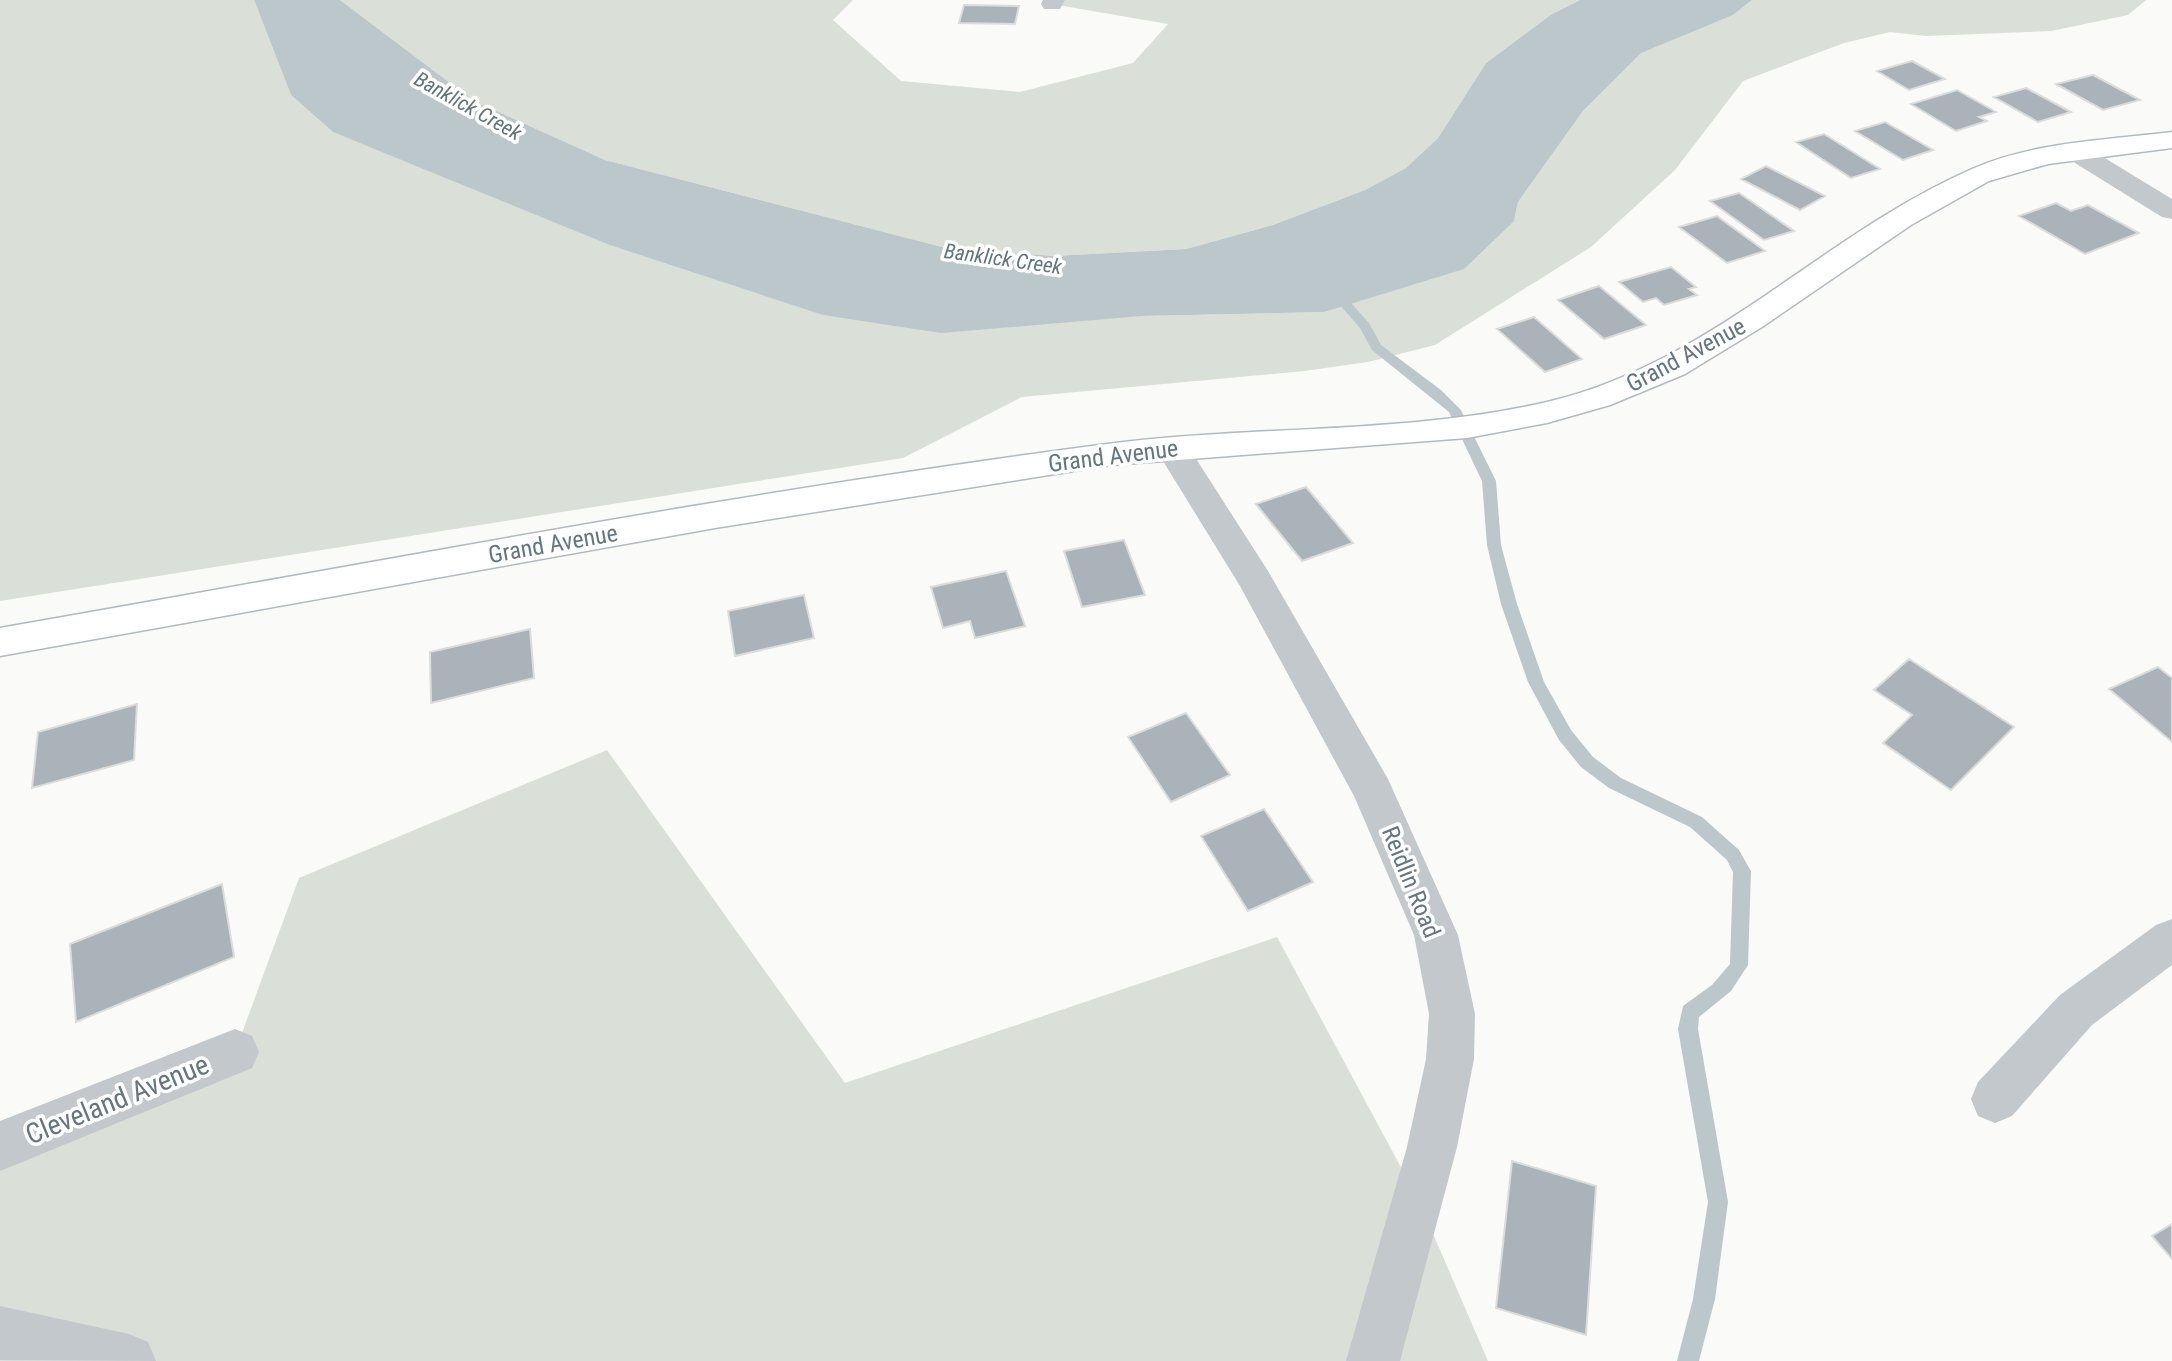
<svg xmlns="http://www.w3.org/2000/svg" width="2172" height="1361" font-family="'Roboto Condensed',sans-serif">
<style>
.green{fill:#dadfd7}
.water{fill:#bbc7cb}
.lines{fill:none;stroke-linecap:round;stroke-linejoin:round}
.stream{fill:#bbc7cb;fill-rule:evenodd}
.building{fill:#aab3b9;stroke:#dcdcda;stroke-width:2}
.secondary-casing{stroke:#b3babf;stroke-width:3}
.street{fill:#c3c8cc;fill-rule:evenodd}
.secondary{fill:#fff;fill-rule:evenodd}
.labels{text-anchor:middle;stroke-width:7;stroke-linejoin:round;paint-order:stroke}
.far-water-label{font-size:21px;font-style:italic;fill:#60757c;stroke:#fff}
.street-label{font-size:24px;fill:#657683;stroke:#fff}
.near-street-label{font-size:28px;fill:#657683;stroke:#fff}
</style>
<rect width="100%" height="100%" fill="#fafaf8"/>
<!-- green -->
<path class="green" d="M0,0h254l37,95 42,37 102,40 706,144 183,-4 190,-91 4,-19 65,-91 58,-59 92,-37 19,-15h394l-18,15 -77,16 -125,5 -36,-4 -46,11 -101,38 -68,89 -84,77 -156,98 -67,17 -64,9 -282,26 -119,61 -903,143z
M340,0h513l-20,20 68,61 119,11 113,-29 35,-39 -116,-20 2,-4h526l-28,14 -66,49 -48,75 -32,30 -41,22 -92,35 -87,24 -132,7 -108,-8 -341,-88 -131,-59z
M607,750l238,333 432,-146 141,262 70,162h-1488v-215l235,-94 64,-174z"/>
<!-- water -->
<path class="water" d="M254,0h86l134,101 131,59 341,88 108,8 132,-7 87,-24 92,-35 41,-22 32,-30 48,-75 66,-49 28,-14h172l-19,15 -92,38 -58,58 -65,91 -4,19 -50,48 -140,43 -183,4 -200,17 -118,-18 -213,-70 -277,-113 -42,-37z"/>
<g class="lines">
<!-- stream -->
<path class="stream" d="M1346,301l4,1 19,21 12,22 60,45 20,20 35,71 5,64 16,59 27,78 27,48 22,27 28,21 81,39 37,33 9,16 3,5 -3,94 -17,26 -32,26 -1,12 30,173 -13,97 -16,62h-22l16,-62 15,-97 -30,-173 5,-23 29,-21 18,-21 3,-92 -6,-12 -37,-33 -81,-39 -28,-21 -22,-27 -31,-58 -27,-78 -14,-59 -5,-64 -33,-69 -77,-62 -12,-22 -20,-23z"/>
</g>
<!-- building -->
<path class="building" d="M964,5l55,1 -4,18 -56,-1z
M1912,61l33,18 -36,11 -32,-19z
M2093,75l47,25 -37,10 -47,-26z
M2026,88l45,24 -33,10 -44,-25z
M1957,90l39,22 -17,5 8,4 -31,10 -45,-27z
M1885,122l48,28 -30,10 -48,-29z
M1824,134l56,35 -29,9 -55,-36z
M1766,166l59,30 -25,14 -59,-31z
M1739,193l55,38 -30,9 -54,-39z
M2056,203l15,8 17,-6 51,28 -54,21 -66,-38z
M1717,216l48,35 -38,12 -48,-36z
M1671,267l25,20 -7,2 8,6 -33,10 -8,-7 -13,4 -24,-20z
M1599,286l47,39 -42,14 -46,-39z
M1534,317l48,42 -37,13 -48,-43z
M1306,487l47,56 -51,18 -46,-57z
M1124,540l21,55 -63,12 -18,-56z
M1006,571l19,55 -50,12 -5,-17 -27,7 -12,-41z
M804,595l10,43 -79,18 -7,-45z
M530,629l4,49 -103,25 -1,-51z
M1909,659l105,68 -63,63 -68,-47 29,-28 -38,-25z
M2158,667l14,11v64l-63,-53z
M137,704l-3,56 -102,28 6,-56z
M1186,713l44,62 -59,27 -43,-65z
M1264,809l49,73 -65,29 -47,-75z
M222,884l12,73 -158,65 -6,-78z
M1512,1161l84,25 -10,149 -90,-27z
M2172,1224v35l-20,-23z"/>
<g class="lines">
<defs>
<path id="secondary" d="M2172,132v16l-124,16 -59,17 -78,44 -149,102 -77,47 -75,31 -63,18 -80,15 -355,27 -397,63 -715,128v-28c368,-64 736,-136 1107,-184 146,-19 296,-9 440,-42 166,-39 274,-167 425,-233 61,-27 134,-29 200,-37z"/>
</defs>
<!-- secondary casing -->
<use href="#secondary" class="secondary-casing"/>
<!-- street -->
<path class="street" d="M1043,0h22l-5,9h-16l-3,-5z
M2076,144l9,2 87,53v20l-10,-2 -95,-59 -4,-6 4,-6z
M1172,437l12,3 84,131 120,208 70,156 17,79 -1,45 -17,88 -57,214h-54l61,-214 19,-88 3,-45 -15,-79 -60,-139 -114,-210 -85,-138 5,-8z
M2172,919v46l-80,60 -80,91 -17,7 -17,-7 -7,-17 7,-17 82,-87 96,-70z
M235,1029l17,7 7,16 -7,16 -252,103v-50z
M0,1306l129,28 19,8 8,19 -156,-1z"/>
<!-- secondary -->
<use href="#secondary" class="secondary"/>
</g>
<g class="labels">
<!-- far-water labels -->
<g class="far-water-label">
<text transform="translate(468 106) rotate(29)" y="7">Banklick Creek</text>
<text transform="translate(1003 259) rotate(8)" y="7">Banklick Creek</text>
</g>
<!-- street labels -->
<g class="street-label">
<text transform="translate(1686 355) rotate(-28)" y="8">Grand Avenue</text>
<text transform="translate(1113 456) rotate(-7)" y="8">Grand Avenue</text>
<text transform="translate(553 544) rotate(-10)" y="8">Grand Avenue</text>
<text transform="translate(1411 882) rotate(68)" y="8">Reidlin Road</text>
</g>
<!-- near-street labels -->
<g class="near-street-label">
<text transform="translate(117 1099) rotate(-22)" y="10">Cleveland Avenue</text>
</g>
</g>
</svg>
